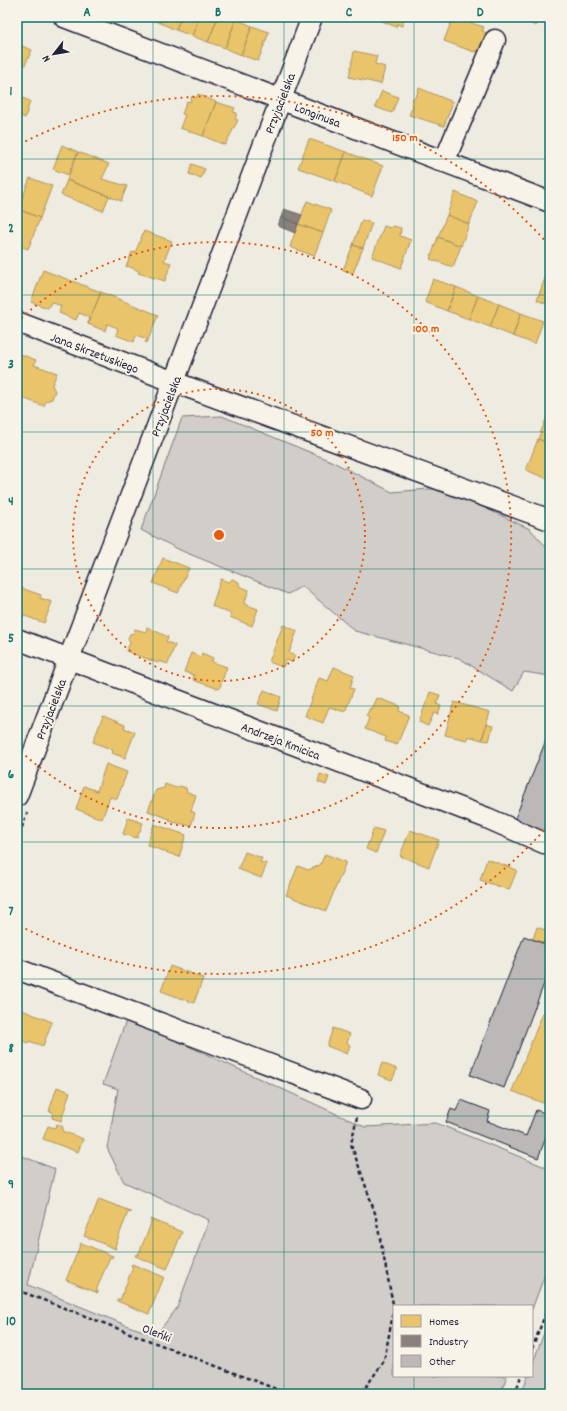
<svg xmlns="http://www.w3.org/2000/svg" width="567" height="1411" font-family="Dekko,sans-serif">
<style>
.green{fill:#d1cdc9;stroke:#7a7882}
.homes{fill:#e9c46a;stroke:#ad935c}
.industry{fill:#8a817c;stroke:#6b6468}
.building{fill:#bbb8b7;stroke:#22223b}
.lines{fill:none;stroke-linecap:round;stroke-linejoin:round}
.minor-casing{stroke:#22223b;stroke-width:23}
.path{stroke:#22223b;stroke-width:2.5;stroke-dasharray:4 3;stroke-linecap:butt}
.minor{stroke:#f7f3e8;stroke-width:20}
.grid{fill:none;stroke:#0f766e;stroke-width:1;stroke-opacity:0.55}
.ring{fill:none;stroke:#e8590c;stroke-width:2;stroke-dasharray:2 4}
.labels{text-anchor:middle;stroke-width:4;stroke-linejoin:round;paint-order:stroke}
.street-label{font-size:13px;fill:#22223b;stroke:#f7f3e8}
.centre{fill:#e8590c;stroke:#f7f3e8;stroke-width:2}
.ring-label{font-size:12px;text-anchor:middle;font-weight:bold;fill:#e8590c;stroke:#f7f3e8;stroke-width:4;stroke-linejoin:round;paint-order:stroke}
.neatline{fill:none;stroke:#0f766e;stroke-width:1.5}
.grid-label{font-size:13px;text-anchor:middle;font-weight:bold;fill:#0f766e}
</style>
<rect width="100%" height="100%" fill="#eeebe1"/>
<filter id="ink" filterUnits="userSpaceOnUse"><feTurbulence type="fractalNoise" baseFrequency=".025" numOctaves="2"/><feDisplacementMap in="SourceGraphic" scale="8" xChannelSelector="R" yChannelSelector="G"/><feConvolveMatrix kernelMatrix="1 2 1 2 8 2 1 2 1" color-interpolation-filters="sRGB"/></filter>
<g filter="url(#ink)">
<!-- green -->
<path class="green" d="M222,416l109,45 61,31 50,-4 88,41 20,22v125l-26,-4 -11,19 -54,-33 -104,-27 -53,-45 -14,8 -106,-43 -41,-21 41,-112z
M127,1018l238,109 71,-4 114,46v92l-18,48v-3h-138v70h113l-7,18h-483v-71l2,-5 -2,-4v-160l38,15 -27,116 100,41 28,9 21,-27 32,-88 -85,-38 -17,-34 11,-59 -15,-5z
M550,1317v77h-29l7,-18h4v-11z"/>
<!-- homes -->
<path class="homes" d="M144,17h18l-2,6z
M162,17h19l-5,13 -16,-7z
M181,17h18l-7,19 -16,-6z
M199,17h19l-10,25 -16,-6z
M218,17h12l6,2 -11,29 -17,-6z
M379,17h26l-3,9 -5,-2 -1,3 -14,-6 1,-2z
M453,17l31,10 -2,4 10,4 -7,19 -10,-3 -1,1 -30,-11z
M521,17h19l-4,9 -16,-7z
M236,19l16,7 -11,29 -16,-7z
M252,26l17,6 -11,29 -17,-6z
M17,44l15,6 -8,17 -5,-1 -2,6z
M354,51l23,5 -2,8 10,3 -4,17 -32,-7z
M419,88l34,14 -9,24 -35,-11 4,-9 -2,-3 2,-5 3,-1z
M382,91l16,6 -6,16 -17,-6z
M198,94l18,8 -13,34 -23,-8 5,-13 -3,-1 5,-13 3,1 2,-6 4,2z
M17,96l13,5 -5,17 -8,-3z
M216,102l19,6 -2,4 4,1 -2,6 3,1 -13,25 -22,-9z
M309,139l37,13 -11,29 -37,-13z
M62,145l16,7 -10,23 -15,-6z
M78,152l31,12 -7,15 25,7 -6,15 -54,-21z
M346,152l37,14 -11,30 -37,-15z
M192,164l13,5 -4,9 -12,-4z
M30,178l22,8 -12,32 -22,-9z
M67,180l42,16 -6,15 -42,-16z
M455,192l23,10 -9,22 -22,-9z
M307,201l24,9 -8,23 -25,-9z
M18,209l22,9 -12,31 -11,-4z
M447,215l22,9 -8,22 -23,-9z
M362,220l10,3 -9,25 -10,-3z
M298,224l25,9 -9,23 -24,-9z
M384,226l6,2 3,-2 8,2 -1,8 11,4 -10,28 -29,-11z
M144,231l28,10 -8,20 7,2 -6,18 -27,-8 1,-2 -11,-5 -2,1 6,-15 3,1z
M438,237l23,9 -8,21 -23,-8z
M353,245l10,3 -10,25 -10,-3z
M550,264v15l-5,-1z
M43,270l58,22 -13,32 1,-7 -10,-4 -3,7 -17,-7 2,-7 -10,-4 -3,6 -17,-6z
M545,278l5,1v26l-13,-5z
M433,279l23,8 -9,24 -22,-9z
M456,287l22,9 -9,23 -22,-8z
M101,292l57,23 -11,28 -2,-1 2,-3 -11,-4 -2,7 -18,-7 2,-7 -11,-4 -2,7 -17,-7z
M478,296l21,8 -9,23 -21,-8z
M499,304l22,9 -8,23 -23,-9z
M521,313l22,8 -8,23 -22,-8z
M17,353l19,7 -2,5 23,8 -5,12 3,6 -3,8 -6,2 -2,5 -27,-10v-14l2,-7 -2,-1z
M550,409v35l-12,-5z
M538,439l12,5v36l-24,-10z
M163,558l26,10 -11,25 -25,-10z
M221,579l8,3 3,-3 7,3v4l10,4 -5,14 14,5 -6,17 -22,-9 1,-3 -19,-8z
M21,588l20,7 -1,3 12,4 -8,21 -27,-10v-21l4,-2z
M283,625l14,6 -8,22 6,3 -3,6 -6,-2 -3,7 -14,-5z
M147,627l21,10 -2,5 9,3 -7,19 -9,-3 -1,2 -32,-12 4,-8 -2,-5 2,-4 4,-1 1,-4 11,3z
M191,653l10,4 1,-4 11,5 -1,4 15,5 -8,22 -26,-9 1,-5 -10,-3z
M334,667l20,8 -4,13 4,1 -9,23 -16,-5 -6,16 -18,-7 14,-38 9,3z
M264,690l17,7 -4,14 -19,-7z
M430,692l10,3 -3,9 4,2 -3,8 -4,-1 -6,13 -9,-4z
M377,698l23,8 -1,5 10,4 -12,30 -12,-4 1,-4 -21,-8 4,-11 -3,-2 4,-8 2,1z
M454,702l36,10 -8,28 -14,-4 -1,4 -22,-5z
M103,716l22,9 -1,3 11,4 -10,26 -13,-5 1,-3 -20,-8z
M486,724l7,2 -4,15 -7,-1z
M106,764l21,8 -10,27 -7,-2 -8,22 -26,-10 8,-23 13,5z
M320,774l9,3 -3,8 -8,-3z
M165,784l11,4 4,-2 6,2 1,4 9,3 -5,16 4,2 -4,13 -22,-5 1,-2 -22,-8 8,-21 8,-2z
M128,818l15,5 -6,15 -14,-4z
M154,824l32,11 -7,22 -32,-12z
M374,828l10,3 -8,22 -10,-4z
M410,830l29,10 -10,27 -29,-11z
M245,852l17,6 -2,4 7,2 -6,14 -23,-9z
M325,854l21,8 -20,49 -40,-16 12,-29 10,4 12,-5z
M487,859l30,11 -8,20 -29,-10z
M537,927l13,5v14l-17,-7z
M170,966l33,12 -9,25 -33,-12z
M550,995v104l-2,6 -36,-14z
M17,1008l35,14 -9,24 -14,-5 -1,2 -11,-4z
M333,1028l17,6 -3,9 3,2 -3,9 -20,-8z
M382,1063l15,6 -5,11 -14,-5z
M57,1087l13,5 -9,29 -9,-3 1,-6 -4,-1z
M57,1124l6,3 -1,4 21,8 -5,13 -35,-13 5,-13 7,2z
M99,1199l31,12v2l-2,-1 -3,8 -10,26 1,3 -32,-13z
M150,1219l32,13 -15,37 -32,-13 1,-2 2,1 11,-26 2,-7z
M81,1243l32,13 -1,2 -2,-1 -11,26 -3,8h2v2l-32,-13z
M132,1264l32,13 -15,37 -32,-13 1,-2 2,1 13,-33 -2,-1z"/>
<!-- industry -->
<path class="industry" d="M284,209l18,6 -4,9 -17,-7z
M281,217l17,7 -3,9 -17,-7z"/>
<!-- building -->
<path class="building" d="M550,730v109l-36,-18z
M524,936l26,10v22l-46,120 -34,-13z
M461,1100l29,11 -3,10 39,15 10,-26 14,5v12l-12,31 -92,-36 5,-13 5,2z"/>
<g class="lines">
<defs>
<path id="minor" d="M64,17l486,185
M444,162l51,-122
M17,322l173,66 360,132
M17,639l470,179 57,25
M17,796l295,-779
M17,969l344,130"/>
</defs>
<!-- minor casing -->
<use href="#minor" class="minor-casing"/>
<!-- path -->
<path class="path" d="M17,841l10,-28
M357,1117l-6,27 24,69 19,96 -10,52 -23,33
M17,1290l272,104
M532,1349l18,-47
M515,1394l6,-18"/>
<!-- minor -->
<use href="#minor" class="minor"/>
</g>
</g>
<!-- grid -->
<path class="grid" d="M153,17v1377M284,17v1377M414,17v1289M17,159h533M17,295h533M17,432h533M17,569h533M17,706h533M17,842h533M17,979h533M17,1116h533M17,1252h533M414,1376v18"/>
<!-- distance rings -->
<g class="ring">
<circle cx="219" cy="535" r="146"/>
<path d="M17 322A293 293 0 1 1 17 748"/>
<path d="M548 826A439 439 0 0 1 20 926M20 144A439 439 0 0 1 548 244"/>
</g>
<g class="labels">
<!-- street labels -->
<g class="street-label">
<text transform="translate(279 103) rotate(-69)" y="5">Przyjacielska</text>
<text transform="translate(318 114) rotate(21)" y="5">Longinusa</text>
<text transform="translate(95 352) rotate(21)" y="5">Jana Skrzetuskiego</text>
<text transform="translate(165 406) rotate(-69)" y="5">Przyjacielska</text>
<text transform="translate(50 709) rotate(-69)" y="5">Przyjacielska</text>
<text transform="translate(281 740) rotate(21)" y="5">Andrzeja Kmicica</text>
<text transform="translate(157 1332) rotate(21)" y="5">Oleńki</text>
</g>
</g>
<circle cx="219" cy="535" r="6" class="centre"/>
<g class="ring-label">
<text x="405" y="141">150 m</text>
<text x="426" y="332">100 m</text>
<text x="322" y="436">50 m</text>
</g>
<!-- margin -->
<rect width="567" height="1411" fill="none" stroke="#f7f3e8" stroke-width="44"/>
<!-- legend -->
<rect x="393" y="1305" width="140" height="72" fill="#f7f3e8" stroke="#a29fa3"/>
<rect x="401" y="1315" width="20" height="12" fill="#e9c46a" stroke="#a29fa3"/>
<text x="429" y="1325" font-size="12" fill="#22223b">Homes</text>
<rect x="401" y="1335" width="20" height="12" fill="#8a817c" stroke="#a29fa3"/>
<text x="429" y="1345" font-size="12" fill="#22223b">Industry</text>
<rect x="401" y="1355" width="20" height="12" fill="#bbb8b7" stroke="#a29fa3"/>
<text x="429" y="1365" font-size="12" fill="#22223b">Other</text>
<!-- north arrow -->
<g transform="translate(54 54) rotate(239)" stroke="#f7f3e8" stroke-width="3" paint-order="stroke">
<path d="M0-3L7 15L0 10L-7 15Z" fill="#22223b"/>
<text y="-6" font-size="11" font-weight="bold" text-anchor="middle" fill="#22223b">N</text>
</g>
<rect x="22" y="22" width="523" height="1367" class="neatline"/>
<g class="grid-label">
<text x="87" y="16">A</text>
<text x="218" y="16">B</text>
<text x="349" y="16">C</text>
<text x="480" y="16">D</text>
<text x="11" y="95">1</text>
<text x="11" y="232">2</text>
<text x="11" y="368">3</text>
<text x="11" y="505">4</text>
<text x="11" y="642">5</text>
<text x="11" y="778">6</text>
<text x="11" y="915">7</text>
<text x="11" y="1052">8</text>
<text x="11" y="1188">9</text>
<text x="11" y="1325">10</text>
</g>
</svg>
